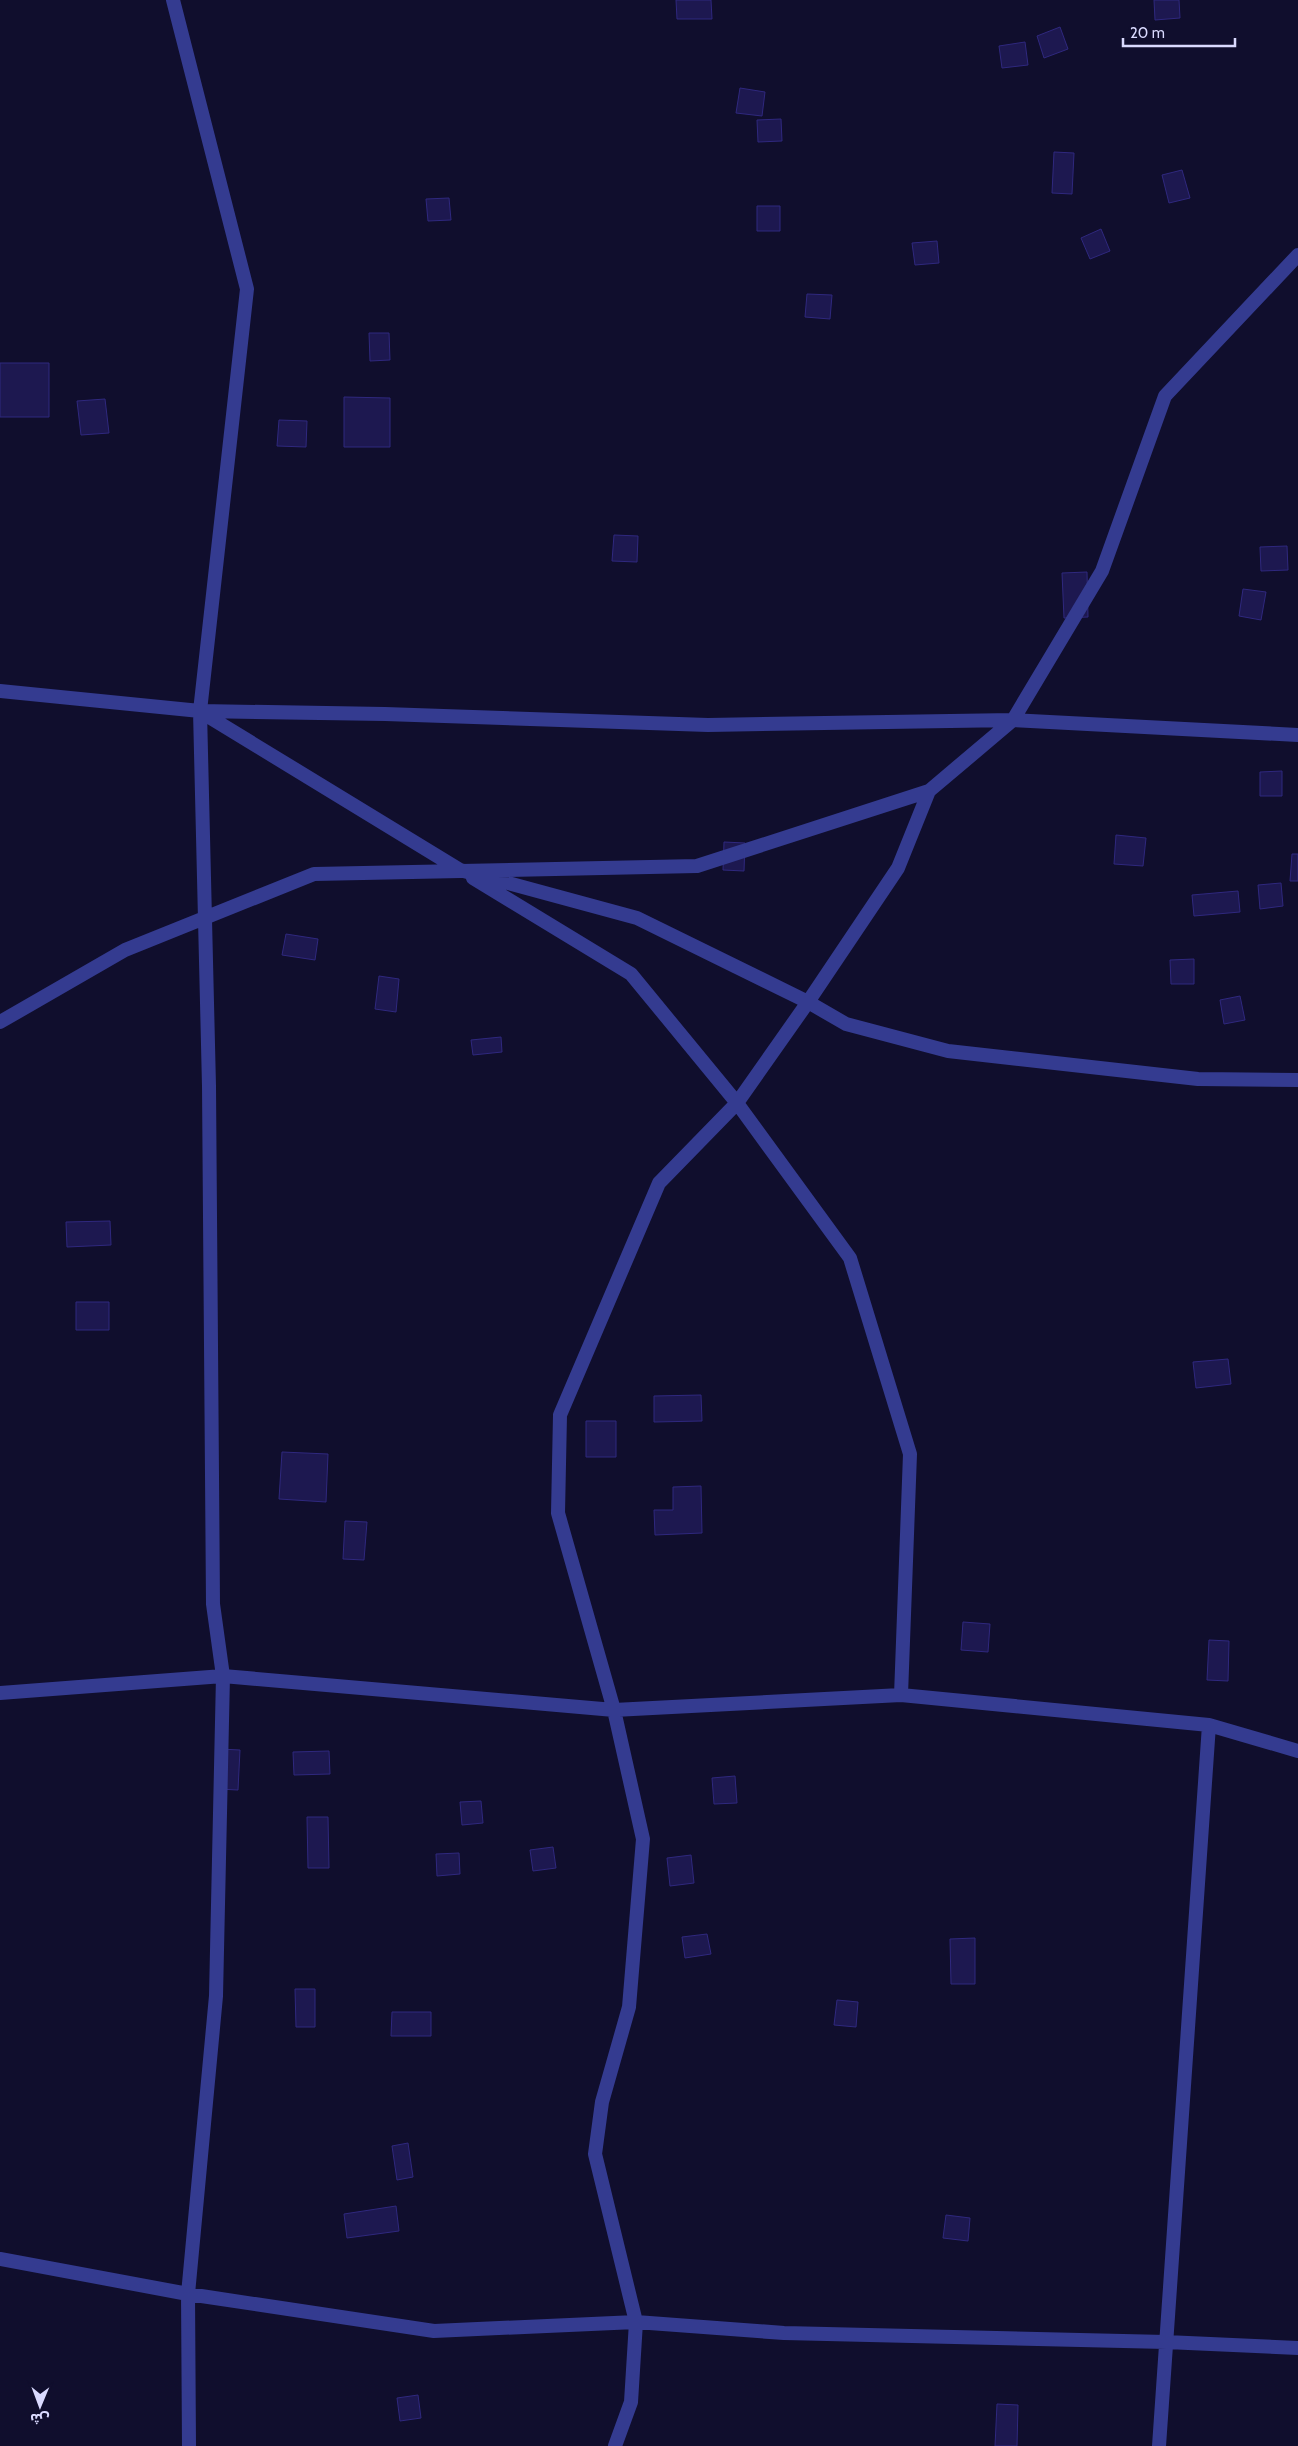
<svg xmlns="http://www.w3.org/2000/svg" width="1298" height="2446" font-family="Cabin,'Noto Sans Arabic',sans-serif">
<style>
.building{fill:#1d1850;stroke:#2f287e}
.lines{fill:none;stroke-linecap:round;stroke-linejoin:round}
.minor{stroke:#343b90;stroke-width:14}
</style>
<rect width="100%" height="100%" fill="#100e2d"/>
<!-- building -->
<path class="building" d="M676,0h35l1,19h-35z
M1154,0h25l1,18 -25,2z
M1060,27l8,22 -24,9 -7,-22z
M1025,42l3,23 -26,3 -3,-22z
M740,88l25,4 -3,24 -26,-3z
M781,119l1,22 -24,1 -1,-22z
M1054,152l20,1 -2,41 -20,-1z
M1182,170l8,28 -21,5 -7,-28z
M449,198l2,22 -23,1 -2,-22z
M757,206h23v25h-23z
M1101,229l9,22 -20,8 -9,-21z
M937,241l2,22 -24,2 -3,-22z
M807,294l25,1 -2,24 -25,-2z
M369,333h20l1,27 -20,1z
M0,363h49v54h-49z
M344,397l46,1v49h-46z
M105,399l4,34 -28,2 -4,-34z
M279,420l28,1 -1,26 -29,-1z
M614,535l24,1 -1,26 -25,-1z
M1287,546l1,24 -27,1 -1,-24z
M1087,572l1,45 -24,1 -2,-45z
M1243,589l23,3 -5,28 -22,-4z
M1282,771v25h-22v-24z
M1116,835l30,3 -3,28 -29,-2z
M724,842l21,1 -1,28 -21,-1z
M1292,854h6v27h-8z
M1281,883l2,23 -23,3 -2,-24z
M1238,891l2,21 -46,4 -2,-21z
M286,934l32,5 -3,21 -33,-5z
M1194,959v25h-23l-1,-24z
M379,976l20,3 -3,33 -21,-3z
M1240,996l5,24 -21,4 -4,-24z
M501,1037l1,15 -29,3 -2,-15z
M110,1221l1,24 -44,2 -1,-25z
M76,1302h33v28h-33z
M1228,1359l3,25 -35,4 -3,-26z
M701,1395l1,26 -48,1v-26z
M586,1421h30v36h-30z
M282,1452l46,2 -2,48 -47,-3z
M701,1486l1,47 -47,2 -1,-25h19v-23z
M345,1521l22,1 -3,38 -21,-1z
M963,1622l27,2 -2,28 -27,-2z
M1209,1640l20,1 -1,40 -21,-1z
M220,1749l20,1 -2,40 -20,-1z
M329,1751l1,23 -36,1 -1,-23z
M735,1776l2,27 -23,1 -2,-26z
M481,1801l2,22 -21,2 -2,-23z
M307,1817h21l1,51h-21z
M553,1847l3,21 -23,3 -3,-21z
M459,1853l1,21 -23,2 -1,-22z
M691,1855l3,28 -24,3 -3,-28z
M707,1934l4,20 -26,4 -3,-21z
M975,1938v46h-24l-1,-45z
M295,1989h20v38h-19z
M837,2000l21,2 -2,25 -22,-2z
M392,2012h39v24h-40z
M408,2143l5,34 -16,3 -5,-34z
M396,2206l3,25 -52,7 -3,-24z
M946,2215l24,3 -2,23 -25,-3z
M418,2395l3,23 -21,3 -3,-23z
M997,2404l21,1 -1,41h-22z"/>
<g class="lines">
<!-- minor -->
<path class="minor" d="M173,0l74,289 -47,422 9,375 4,518 10,72 -7,320 -28,298 1,152
M0,691l200,20 185,3 323,11 305,-5 285,15
M201,712l259,158 177,48 171,84 38,22 102,27 250,28 100,1
M473,878l158,96 106,129 113,155 60,196 -9,241
M0,1022l125,-72 189,-76 383,-8 232,-75 84,-71 89,-149 63,-175 133,-141
M0,1693l223,-17 391,34 287,-15 308,30 89,26
M0,2259l188,35 246,37 202,-9 148,11 382,9 132,6
M615,2446l16,-44 5,-80 -41,-168 7,-52 27,-95 14,-168 -29,-129 -56,-197 2,-98 99,-232 78,-80 71,-101 90,-134 31,-77
M1159,2446l50,-721"/>
</g>
<!-- north arrow -->
<g transform="translate(40 2406) rotate(181)" stroke="#100e2d" stroke-width="4" paint-order="stroke">
<path d="M0-4L9 19L0 12L-9 19Z" fill="#dadaff"/>
<text y="-8" font-size="14" font-weight="bold" text-anchor="middle" fill="#dadaff">ش</text>
</g>
<!-- scale -->
<path d="M1123 38v8h112v-8" fill="none" stroke="#dadaff" stroke-width="2.5"/>
<text x="1130" y="38" font-size="15" fill="#dadaff" stroke="#100e2d" stroke-width="4" paint-order="stroke">20 m</text>
</svg>
